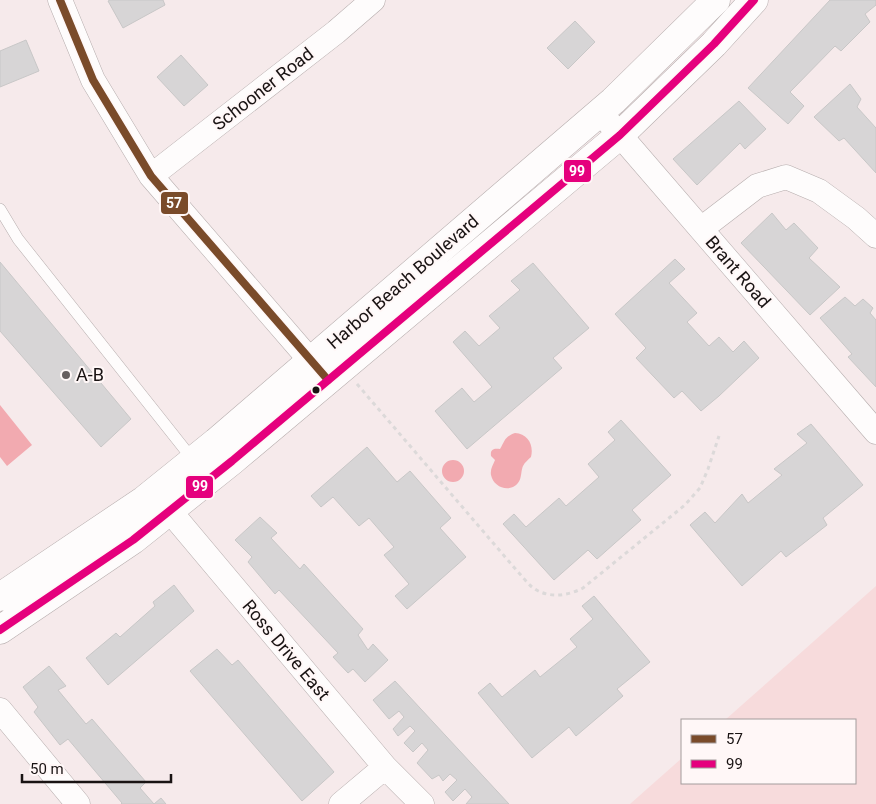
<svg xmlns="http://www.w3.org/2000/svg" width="876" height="804" font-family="Roboto,sans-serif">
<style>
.green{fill:#f7dbdc}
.water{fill:#f2aab0}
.building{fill:#d7d5d6;stroke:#c8c7c7}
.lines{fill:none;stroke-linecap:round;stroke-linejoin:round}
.service-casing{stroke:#b6adad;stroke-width:12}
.minor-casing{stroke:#b6adad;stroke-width:25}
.tertiary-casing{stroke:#b6adad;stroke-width:29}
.path{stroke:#dcd9d9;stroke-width:3;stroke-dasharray:4 4;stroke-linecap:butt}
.service{stroke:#fefcfc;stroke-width:11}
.minor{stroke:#fefcfc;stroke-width:24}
.tertiary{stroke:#fefcfc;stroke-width:28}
.bus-1-casing{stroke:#fff7f7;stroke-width:11}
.bus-2-casing{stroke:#fff7f7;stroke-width:11}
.bus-1{stroke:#7a4b2a;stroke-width:8}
.bus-2{stroke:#e5007d;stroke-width:8}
.poi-dot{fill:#665e5f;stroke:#fff7f7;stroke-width:2}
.bus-dot{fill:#191313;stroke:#fff7f7;stroke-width:2}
.labels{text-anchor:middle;stroke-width:4;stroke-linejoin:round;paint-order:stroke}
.street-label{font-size:18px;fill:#191313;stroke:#fff7f7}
.poi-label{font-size:18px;fill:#191313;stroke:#fff7f7;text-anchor:start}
.line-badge{stroke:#fff7f7;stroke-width:2}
.badge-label{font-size:14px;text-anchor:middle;font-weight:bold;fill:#fff}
</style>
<rect width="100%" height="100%" fill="#f6eaeb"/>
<!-- green -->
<path class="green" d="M876,586v218h-246l52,-46v25h173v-63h-130z"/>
<!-- water -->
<path class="water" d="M0,405l32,40 -25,21 -7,-9z
M515,433c13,1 19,12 16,24 -3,3 -6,5 -8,9 -3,7 0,16 -10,21 -9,4 -20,-2 -22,-12 -1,-6 2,-10 4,-15l-4,-4c-1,-7 3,-8 9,-7 5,-8 4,-12 15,-16z
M442 471a11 11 0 1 1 22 0a11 11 0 1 1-22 0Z"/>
<!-- building -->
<path class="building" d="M110,0h53l2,5 -42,23 -15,-27z
M830,0h46v5l-11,9 5,8 -29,29 -6,-5 -45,46 14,14 -16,18 -40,-36z
M575,21l20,21 -27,27 -21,-21z
M26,40l13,31 -39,16v-36z
M181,55l27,30 -24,21 -27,-29z
M850,84l11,15 -4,8 19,21v45l-32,-35 -5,3 -25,-24z
M739,101l27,28 -21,20 -5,-6 -43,42 -24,-26z
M772,213l14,17 8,-7 24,25 -9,10 31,29 -30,28 -69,-72z
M675,259l10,10 -16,14 28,30 -10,9 22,24 10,-9 14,15 11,-11 15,17 -40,38 -18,15 -19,-20 -8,7 -38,-40 10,-10 -31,-34z
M0,262l131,157 -30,28 -101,-116z
M533,263l56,65 -36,30 9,10 -95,81 -32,-38 27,-23 12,14 18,-15 -39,-45 12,-11 14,15 21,-18 -11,-12 31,-26 -9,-9z
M845,297l10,9 8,-7 10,9 -3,5 6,7v67l-28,-30 4,-3 -32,-36z
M621,420l50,55 -39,35 9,10 -44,39 -9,-9 -34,30 -51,-56 11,-10 12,13 33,-29 7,8 33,-29 -11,-13 27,-24 -7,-8z
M811,424l52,61 -40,33 4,7 -41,32 -5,-6 -39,35 -52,-61 15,-13 10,11 27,-29 6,9 34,-28 -8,-6 33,-26 -10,-9z
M367,447l30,35 13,-11 41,47 -11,10 26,29 -59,52 -12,-13 14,-12 -25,-29 10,-8 -25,-29 -10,8 -26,-29 -12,10 -10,-11z
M260,517l17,16 -6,5 29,31 4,-5 59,65 -5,6 10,15 5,-6 15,16 -23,22 -12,-13 -5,4 -15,-16 5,-4 -59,-63 -4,4 -27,-32 4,-5 -17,-17z
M174,585l20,26 -86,74 -22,-27 30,-25 4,4 35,-31 -2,-4z
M594,596l56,66 -33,27 6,7 -47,40 -7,-9 -37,31 -54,-65 12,-10 12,14 33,-27 5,7 37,-30 -7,-8 23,-20 -11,-13z
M217,649l15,16 6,-5 96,112 -32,29 -112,-130z
M49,666l17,20 -8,4 28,34 6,-5 54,63 -6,6 14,16 7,-6 5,6h-45l1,-1 -54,-64 -8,6 -26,-33 4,-5 -15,-20z
M395,681l114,123h-43l6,-7 -7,-8 -12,12 -8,-9 12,-12 -7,-6 -7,7 -4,-6 -7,4 -15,-16 11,-13 -6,-7 -9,9 -9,-9 11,-12 -5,-5 -12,10 -5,-7 11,-12 -5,-6 -10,8 -16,-19z"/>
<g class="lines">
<defs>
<path id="service" d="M0,209l18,30 176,222"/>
<path id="minor" d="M60,0l33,80 58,96 172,199
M600,112l276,320
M151,176l185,-144 37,-32
M701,229l56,-43 29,-9 33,14 37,27 20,18
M158,497l227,270 37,37
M0,710l78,94
M341,804l44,-37"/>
<path id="tertiary" d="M0,597l144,-97 72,-58 397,-341 103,-101
M0,630l133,-90 99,-79 388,-326 94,-91 40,-44"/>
</defs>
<!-- service casing -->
<use href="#service" class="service-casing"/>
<!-- minor casing -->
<use href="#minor" class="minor-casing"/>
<!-- tertiary casing -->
<use href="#tertiary" class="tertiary-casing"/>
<!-- path -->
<path class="path" d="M357,384l161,188c5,5 9,11 14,15 15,12 36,9 51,1l102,-83 15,-17 8,-19 11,-33"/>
<!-- service -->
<use href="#service" class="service"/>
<!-- minor -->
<use href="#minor" class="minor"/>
<!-- tertiary -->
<use href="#tertiary" class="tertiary"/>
<defs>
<path id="bus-1" d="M60,0l33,80 58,96 177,204"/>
<path id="bus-2" d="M0,630l133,-90 99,-79 388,-326 94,-91 40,-44"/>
</defs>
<!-- bus-1 casing -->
<use href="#bus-1" class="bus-1-casing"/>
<!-- bus-2 casing -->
<use href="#bus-2" class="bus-2-casing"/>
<!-- bus-1 -->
<use href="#bus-1" class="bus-1"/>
<!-- bus-2 -->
<use href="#bus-2" class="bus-2"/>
</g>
<!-- markers -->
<circle class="poi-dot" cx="66" cy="375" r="5"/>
<circle class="bus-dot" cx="316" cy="390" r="4.5"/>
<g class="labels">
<!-- street labels -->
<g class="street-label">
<text transform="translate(263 89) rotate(-38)" y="6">Schooner Road</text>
<text transform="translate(738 272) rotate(49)" y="6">Brant Road</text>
<text transform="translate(403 282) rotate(-41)" y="6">Harbor Beach Boulevard</text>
<text transform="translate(286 650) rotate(50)" y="6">Ross Drive East</text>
</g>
<!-- poi labels -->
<g class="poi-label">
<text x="76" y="381">A-B</text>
</g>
</g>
<g class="line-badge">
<rect x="563" y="159" width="29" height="24" rx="5" fill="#e5007d"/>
<rect x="160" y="191" width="29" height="24" rx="5" fill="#7a4b2a"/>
<rect x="185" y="475" width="29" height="24" rx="5" fill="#e5007d"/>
</g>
<g class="badge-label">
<text x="577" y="176">99</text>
<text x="174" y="208">57</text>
<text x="200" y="491">99</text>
</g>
<!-- legend -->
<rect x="681" y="719" width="175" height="65" fill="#fff7f7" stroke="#a39c9c"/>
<rect x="691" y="735" width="25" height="8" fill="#7a4b2a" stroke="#a39c9c"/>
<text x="726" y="744" font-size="15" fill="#191313">57</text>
<rect x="691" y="760" width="25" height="8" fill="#e5007d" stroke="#a39c9c"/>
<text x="726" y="769" font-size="15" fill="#191313">99</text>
<!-- scale -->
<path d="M22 774v8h149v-8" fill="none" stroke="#191313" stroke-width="2.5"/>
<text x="30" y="774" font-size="15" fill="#191313" stroke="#fff7f7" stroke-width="4" paint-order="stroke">50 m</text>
</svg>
